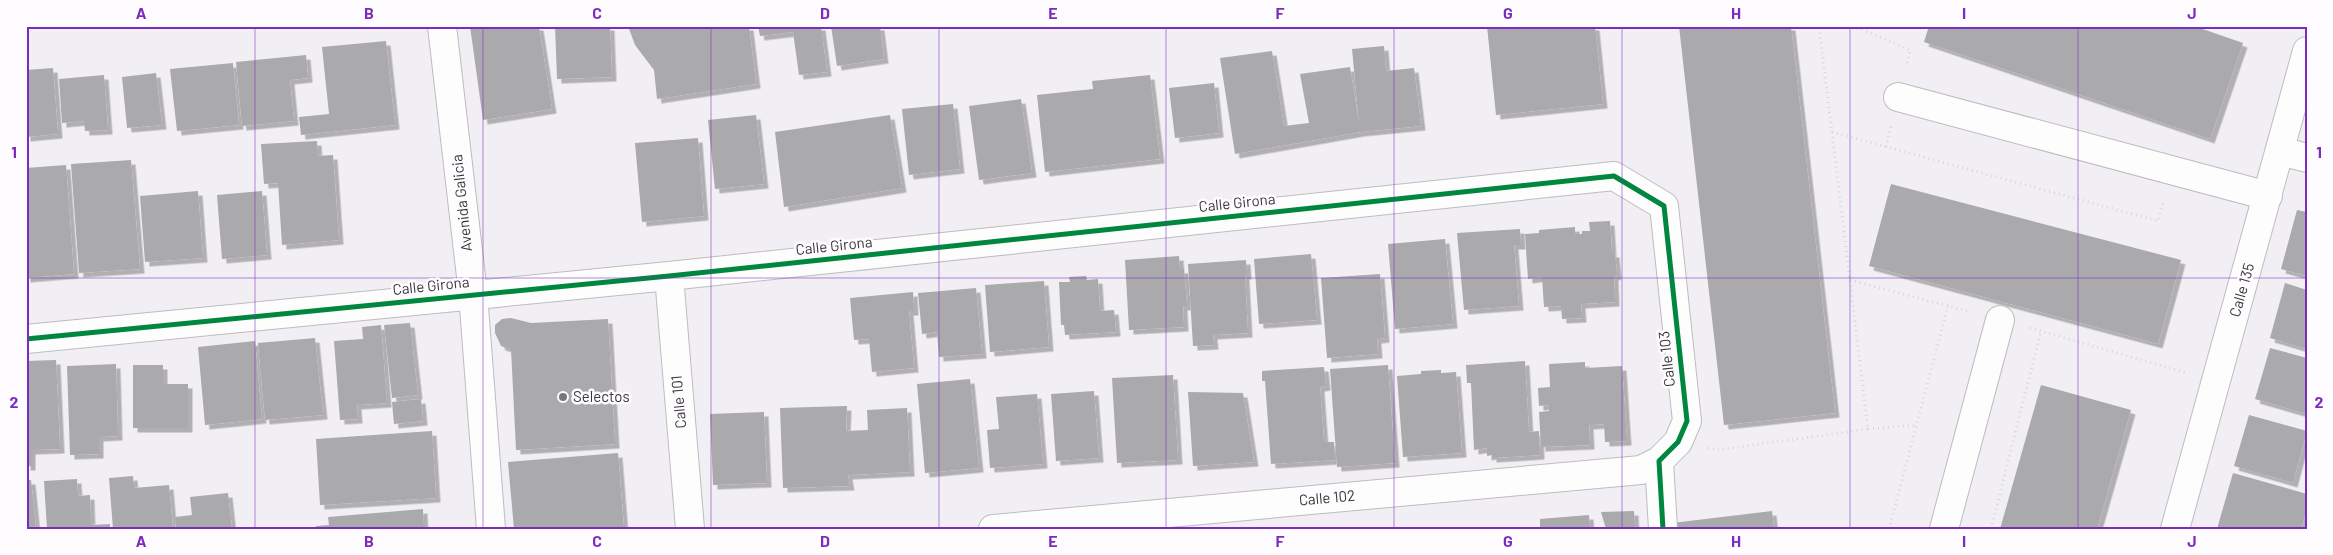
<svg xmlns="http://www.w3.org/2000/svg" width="2333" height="555" font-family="Barlow,sans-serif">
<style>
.building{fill:#aaa9ac;filter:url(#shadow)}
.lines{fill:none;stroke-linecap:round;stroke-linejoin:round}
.minor-casing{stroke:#bebcbf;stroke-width:30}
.path{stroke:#d7d6d7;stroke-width:3;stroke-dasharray:1 4;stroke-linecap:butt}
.minor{stroke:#fdfdfd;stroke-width:28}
.cycleway-casing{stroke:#fefcff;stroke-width:8}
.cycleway{stroke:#00873e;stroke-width:5}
.grid{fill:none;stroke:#7b2cbf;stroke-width:1;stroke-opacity:0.55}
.poi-dot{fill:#79777a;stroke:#fefcff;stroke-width:2}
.labels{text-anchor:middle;stroke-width:5;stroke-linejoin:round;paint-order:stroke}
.street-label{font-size:15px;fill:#383639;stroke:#fefcff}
.poi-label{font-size:15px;fill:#383639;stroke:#fefcff;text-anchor:start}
.neatline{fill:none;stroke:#7b2cbf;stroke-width:2}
.grid-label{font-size:16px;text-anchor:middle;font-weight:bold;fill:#7b2cbf}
</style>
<defs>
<filter id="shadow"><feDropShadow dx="4.5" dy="4.5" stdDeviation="0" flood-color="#0004"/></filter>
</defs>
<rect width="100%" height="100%" fill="#f1eff3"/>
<!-- building -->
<path class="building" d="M470,26h69l13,83 -69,11z
M555,26h55l2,51 -55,2z
M628,26h121l7,58 -99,15 -3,-29 -19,-25z
M758,26h63l6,46 -28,3 -6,-43 -33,4z
M831,26h49l4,33 -47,7z
M1487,26h108l8,78 -107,11z
M1679,26h112l44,387 -111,12z
M1929,26h265l49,17 -33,96 -286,-97z
M386,41l9,84 -94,10 -2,-18 30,-3 -7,-67z
M1384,46l2,25 28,-3 7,58 -61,6 -125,22 -15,-96 52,-7 12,75 25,-3 -9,-49 50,-7 9,56 -7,-74z
M306,55l2,23 -18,2 4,41 -52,5 -6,-64z
M233,63l6,62 -62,6 -7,-62z
M53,68l5,66 -32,3v-67z
M156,73l6,52 -35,3 -5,-51z
M104,75l4,55 -23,1 -1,-10 -22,2 -3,-44z
M1150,75l10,84 -115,13 -8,-77 56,-6 -1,-8z
M1214,83l5,50 -44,5 -6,-50z
M1021,99l11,74 -53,7 -10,-74z
M953,104l7,65 -51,6 -7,-66z
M756,115l8,69 -49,5 -7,-69z
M890,115l12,73 -118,19 -9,-75z
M698,138l6,78 -62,6 -7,-79z
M317,141l1,15 15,-1 6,85 -57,5 -4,-62 -14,1 -3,-40z
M131,160l9,109 -61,4 -8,-109z
M66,165l8,109 -48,4v-110z
M1891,184l290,76 -23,84 -289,-78z
M198,191l5,67 -58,4 -5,-66z
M262,191l5,64 -45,4 -5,-64z
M2297,210l10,2v64l-26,-7z
M1610,221l2,32h3l2,22 -3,1 1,26 -34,2 1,14 -20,1 -1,-13 -17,1 -2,-30 -14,2 -3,-45 14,-1v-3l36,-3v7h7v-3h8l-1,-9z
M1520,229l1,16h-7l5,61 -55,4 -7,-77z
M1445,239l8,85 -58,5 -7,-85z
M1311,254l6,66 -58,4 -5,-65z
M1179,256l1,13h4l3,37h-4l1,21 -55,3 -4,-70z
M1246,260l1,15h-2l3,58 -35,2 1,10 -21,1 -5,-82z
M1380,274l5,64 -8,1 1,15 -51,4 -6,-80z
M1086,276l1,4 11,-1 2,32 14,-1 2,22 -51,3 -1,-10h-3l-2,-43h11l-1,-5z
M1044,281l5,66 -59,5 -5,-67z
M2285,283l22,7v59l-37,-11z
M976,288l6,66 -43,3 -2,-25 -15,2 -4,-41z
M913,292l1,19h-5l5,57 -42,4 -3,-33 -15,1 -4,-42z
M511,318l20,5 77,-4 7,125 -99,6 -5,-101 -10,-3 -6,-13v-8l7,-6z
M410,323l8,72 -26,3 -8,-73z
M381,325l6,78 -30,2 1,14 -18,1 -6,-79 29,-2 -1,-12z
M315,338l8,77 -58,5 -7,-77z
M255,341l7,78 -57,6 -7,-78z
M2270,348l37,10v56l-52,-15z
M56,360l4,89 -29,1v16h-5v-105z
M1525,361l4,71 10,-1 1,24 -48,3v-3l-5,1v-8l-13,2 -3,-67h-4l-1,-18z
M1585,362v6l37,-2 5,75 -22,1 -1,-18 -15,1 1,20 -49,2 -2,-35 10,-1v-6l-10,1 -1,-18 12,-1 -1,-23z
M116,364l2,72 -19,1v17l-29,1 -3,-89z
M133,365h30v19h25v44h-55z
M1388,365l7,98 -58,4 -7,-98z
M1324,367l2,19 -6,1 4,55h10l1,18 -64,4 -6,-83h-3v-10z
M1441,370v3l15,-1 6,81 -59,4 -6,-81 24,-2v-3z
M1173,375l5,85 -61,3 -5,-85z
M970,379l9,89 -54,5 -8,-89z
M2041,385l90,25 -34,119h-97z
M1094,391l5,67 -43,3 -5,-67z
M1188,392l55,1 11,69 -61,4z
M1037,394l6,70 -53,4 -3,-38 12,-1 -3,-32z
M421,399l2,22 -29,3 -2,-22z
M847,406l-1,25 22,-1 -1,-20 40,-2 3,64 -62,3 2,11 -67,2 -3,-80z
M764,412l3,71 -54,2 -3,-71z
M2249,415l58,16 -14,52 -59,-17z
M432,431l4,67 -116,7 -4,-66z
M618,453l6,76h-110l-6,-67z
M2233,473l74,21v15l-6,20h-84z
M133,476l1,12 35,-3 4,44h-60l-4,-51z
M77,479l1,17 12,-1 1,30 19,-1v5h-63l-3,-48z
M26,480h5l5,49h-10z
M228,493l4,36h-56l-1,-12 17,-2 -2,-18z
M423,509l1,20h-108v-3l13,-1 -1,-8z
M1634,511l1,18h-29l-5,-17z
M1772,511l2,18h-101l-1,-6z
M1589,515l1,14h-50v-10z"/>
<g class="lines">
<defs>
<path id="minor" d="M442,26l31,268 18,235
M1898,97l370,99
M2280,151l27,7
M669,276l21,253
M26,339l643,-63 945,-100 50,30 23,215 -9,21 -19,19 4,68
M993,529l648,-59 18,-9
M1944,529l56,-209
M2175,529l132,-478"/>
</defs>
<!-- minor casing -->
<use href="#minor" class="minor-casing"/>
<!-- path -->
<path class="path" d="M1842,26l19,3 49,21 -4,17
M1832,132l326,89 6,-21
M1886,147l5,-21
M1850,280l121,32
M2030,328l157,45
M1868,429l48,-4
M1708,448l9,2 151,-21 -49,-403
M1889,529l59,-223
M1991,529l50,-198"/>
<!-- minor -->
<use href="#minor" class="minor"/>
<defs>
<path id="cycleway" d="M26,339l643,-63 945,-100 50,30 23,215 -9,21 -19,19 4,68"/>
</defs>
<!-- cycleway casing -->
<use href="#cycleway" class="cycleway-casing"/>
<!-- cycleway -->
<use href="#cycleway" class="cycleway"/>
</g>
<!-- grid -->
<path class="grid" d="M255,26v503M483,26v503M711,26v503M939,26v503M1166,26v503M1394,26v503M1622,26v503M1850,26v503M2078,26v503M26,278h2281"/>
<!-- markers -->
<circle class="poi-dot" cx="563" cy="397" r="5"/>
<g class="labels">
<!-- street labels -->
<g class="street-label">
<text transform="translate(462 203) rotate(-96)" y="5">Avenida Galicia</text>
<text transform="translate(1237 203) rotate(-6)" y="5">Calle Girona</text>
<text transform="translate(834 246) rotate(-6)" y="5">Calle Girona</text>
<text transform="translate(431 286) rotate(-6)" y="5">Calle Girona</text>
<text transform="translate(2242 290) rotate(-74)" y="5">Calle 135</text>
<text transform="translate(1667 359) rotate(-96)" y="5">Calle 103</text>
<text transform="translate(679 402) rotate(-95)" y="5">Calle 101</text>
<text transform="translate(1327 498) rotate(-5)" y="5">Calle 102</text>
</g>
<!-- poi labels -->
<g class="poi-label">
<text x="573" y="402">Selectos</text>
</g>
</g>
<!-- border -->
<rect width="2333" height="555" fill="none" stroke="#fefcff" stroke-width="55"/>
<rect x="28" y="28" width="2278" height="500" class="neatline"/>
<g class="grid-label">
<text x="141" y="19">A</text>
<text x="369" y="19">B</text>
<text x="597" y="19">C</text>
<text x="825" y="19">D</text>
<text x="1053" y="19">E</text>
<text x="1280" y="19">F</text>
<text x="1508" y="19">G</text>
<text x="1736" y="19">H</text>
<text x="1964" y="19">I</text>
<text x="2192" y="19">J</text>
<text x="14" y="158">1</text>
<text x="2319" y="158">1</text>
<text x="14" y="408">2</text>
<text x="2319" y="408">2</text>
<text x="141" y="547">A</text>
<text x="369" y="547">B</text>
<text x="597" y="547">C</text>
<text x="825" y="547">D</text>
<text x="1053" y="547">E</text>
<text x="1280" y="547">F</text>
<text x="1508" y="547">G</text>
<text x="1736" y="547">H</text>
<text x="1964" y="547">I</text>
<text x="2192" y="547">J</text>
</g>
</svg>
